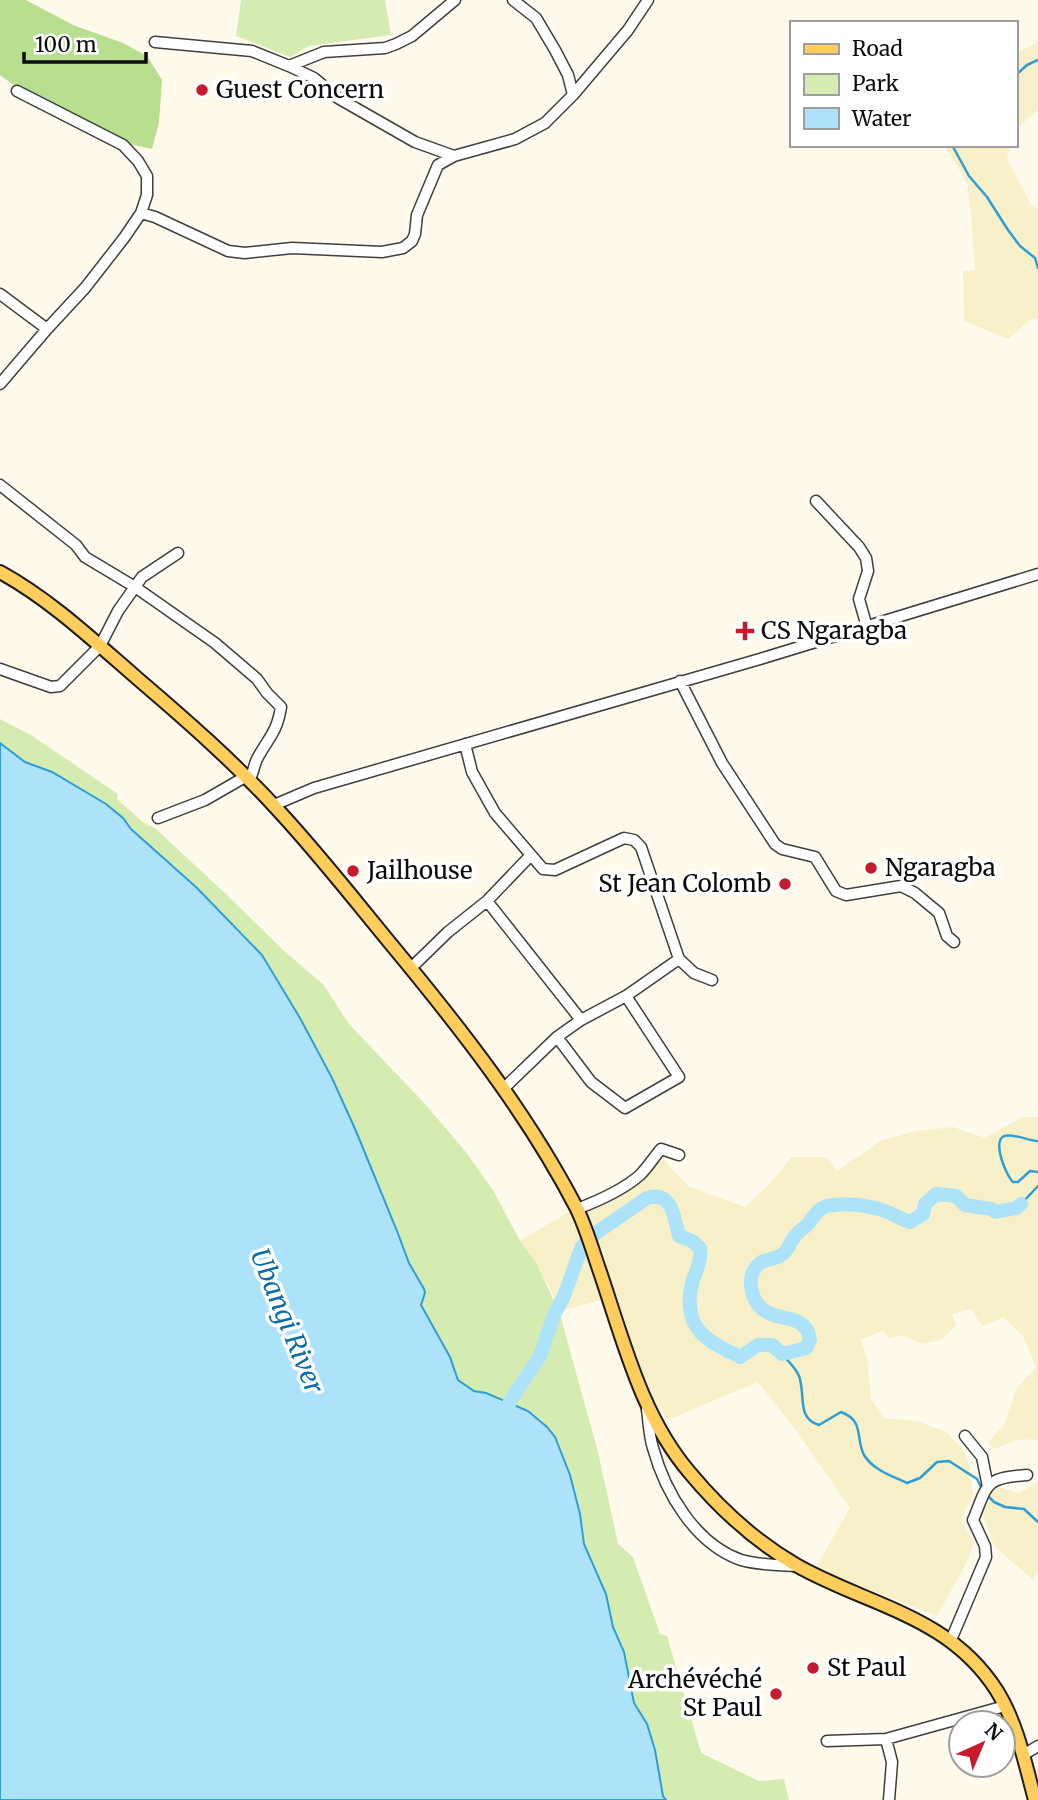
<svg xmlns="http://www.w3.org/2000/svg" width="1038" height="1800" font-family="Merriweather,serif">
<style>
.farmland{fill:#f7f0c9}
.green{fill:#d4ecb2}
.forest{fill:#b8de90}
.water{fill:#ace2fa;stroke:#2e9ed6;stroke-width:2}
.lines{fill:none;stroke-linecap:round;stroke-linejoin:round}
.stream{stroke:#2e9ed6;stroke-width:2.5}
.river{stroke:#ace2fa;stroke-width:14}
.minor-casing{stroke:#3f3f3f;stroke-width:13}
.major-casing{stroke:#1d1d1d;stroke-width:16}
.minor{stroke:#fff;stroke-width:10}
.major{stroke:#ffcd5b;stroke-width:12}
.poi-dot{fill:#c51b2d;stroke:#fff;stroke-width:2.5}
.labels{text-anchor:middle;stroke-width:7;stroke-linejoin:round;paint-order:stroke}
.poi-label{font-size:24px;fill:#0c0c0c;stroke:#fff;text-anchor:start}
.water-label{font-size:26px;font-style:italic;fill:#0d6da6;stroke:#fff}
</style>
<rect width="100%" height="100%" fill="#fffaeb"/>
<!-- farmland -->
<path class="farmland" d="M1038,40v70l-23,20v-77l20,-9z
M944,145h67l-4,14 25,47 6,3v111l-5,-2 -25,21 -44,-18 -1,-50 12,-1 -4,-55 -4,-33z
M1022,1117h16v324l-5,-2 -17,1 -22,9 -6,-6 17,-20 12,-36 19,-19 -12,-30 -20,-21 -22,9 -11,-17 -19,5 4,11 -15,15 -19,4 -20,-9 -13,4 -5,-9 -23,10 6,18 4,41 13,19 32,3 31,11 16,18 6,14 4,30 -12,27 13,21 -5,16 -32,58 -102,-40 -18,-11 33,-57 -53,-76 -39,-50 -90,38 -23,-33 -28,-91 -58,15 -8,-21 -31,-49 70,-42 73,-40 25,27 57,21 27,-26 20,-24h34l11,14 45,-31 34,-9 37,-4 32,11z
M1038,1482v89l-6,8 -38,-33 -11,-31 11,-29 25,7z"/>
<!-- green -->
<path class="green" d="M241,0h144l6,35 -82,11 -19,11 -54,-21z
M0,719l31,16 87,59 -1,5 27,24 11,5 73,68 56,55 39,33 26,40 76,80 41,48 28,40 26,49 16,22 23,48 39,141 20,92 15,13 27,77 7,2 34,117 58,28 25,-2 5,21h-123l-3,-4 -8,-46 -8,-26 -13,-21 -10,-51 -11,-25 -7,-33 -22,-50 -4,-30 -10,-39 -15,-38 -8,-10 -19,-16 -42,-18 -12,-2 -16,-11 -8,-23 -29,-52 4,-12 -23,-46 -5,-16 -41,-100 -24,-53 -70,-122 -65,-68 -66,-59 -8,-11 -17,-14 -54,-32 -27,-10 -25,-19z"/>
<!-- forest -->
<path class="forest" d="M0,0h26l47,25 50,18 24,13 15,24 -3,42 -7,27 -27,-6 -85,-38 -40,-30z"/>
<!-- water -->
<path class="water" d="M0,743l25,19 27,10 54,32 17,14 8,11 66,59 65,67 38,63 32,60 24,53 41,100 12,32 15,26 1,4 -4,12 29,52 8,23 16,11 12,2 42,18 19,16 8,10 15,38 10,39 4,30 22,50 7,33 11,25 10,51 13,21 8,26 8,46 3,4h-666z"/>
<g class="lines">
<!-- stream -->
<path class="stream" d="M1015,76l12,-11 11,-5
M952,145l17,31 18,21 21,33 12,16 15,12 3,10
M1038,1141c-9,0 -25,-8 -34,-5 -12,6 2,39 9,46h5l12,-11 8,1
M1021,1204l17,-18
M782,1354c6,7 14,14 17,22 7,19 -3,42 20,49l22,-13c24,9 14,26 23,43 9,15 28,21 43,28l13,-5 17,-16 12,-1 28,18 6,12
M987,1495l7,7 11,5 19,2 14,13"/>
<!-- river -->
<path class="river" d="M500,1420l13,-24 27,-40 14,-41 10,-19 18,-50 14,-13 51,-35c25,-8 27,19 32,38l13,5 8,7c2,11 -3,21 -7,32 -5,15 -5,36 5,49 9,13 29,21 42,28l18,-12h14l10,9 24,-6 4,-8c-1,-3 -1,-7 -3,-10 -11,-19 -40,-5 -53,-32 -4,-10 -5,-22 2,-31 7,-10 20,-6 28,-14 5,-5 7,-13 12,-18 3,-4 8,-7 12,-11 6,-7 9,-15 19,-18 18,-4 41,-1 58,5 8,3 16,8 25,11l13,-8 2,-10 11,-10 20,2 9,9 26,4 5,3 20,-4 5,-4"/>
<defs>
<path id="minor" d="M513,0l23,18 19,32 13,25 5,20
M155,42l97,9 37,15 25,12 24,20 77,44 39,14
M289,66l35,-14 61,-4 11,-4 16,-8 43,-36
M141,213l14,4 73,34 17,2 47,-5 90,4 21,-4 9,-7 3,-7 2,-19 21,-50 16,-9 61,-17 30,-16 28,-28 55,-65 20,-30
M0,294l47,35
M0,384l47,-55 38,-41 39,-50 17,-25 6,-18v-19l-9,-15 -15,-16 -106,-54
M0,485l76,60 9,12 50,30 80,56 42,36 10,14 14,14c-4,26 -13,31 -24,52 -4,8 -3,14 -8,21
M816,501l43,46 7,11 2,13 -9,28 8,28
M0,669l51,18 9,-1 40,-40 18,-35 24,-34 36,-24
M680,681l42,82 53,81 7,5 33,8 21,34 10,4 55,-9 14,7 24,20 8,23 7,6
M465,744l7,28 23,41 48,56 12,1 69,-32 10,2 7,7 38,112 15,14 18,7
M274,805l40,-17 446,-129 278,-85
M158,818l47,-18 40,-23
M487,901l94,119
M411,968l37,-36 39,-31 44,-46
M557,1037l34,45 34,26 54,-31 -53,-81
M503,1089l54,-52 24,-17 45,-24 53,-37
M577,1209c21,-8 46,-19 63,-34 8,-8 14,-18 21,-26l18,6
M647,1410c2,13 2,26 6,38 12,44 42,96 88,112 17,5 37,5 54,6
M965,1436l17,21 6,30
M951,1640l35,-83 -1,-11 -12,-26c15,-36 11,-42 54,-45
M886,1739l6,23 -3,38
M827,1741l59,-2 119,-33
M1023,1755l15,-9"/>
<path id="major" d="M0,572c51,28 94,69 138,107 48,41 96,83 139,130 40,43 76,89 113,134 68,82 136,168 186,264 10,20 16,42 23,62 24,70 42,147 91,204 30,36 65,68 106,92 72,41 153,50 201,126 20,32 28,72 38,109"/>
</defs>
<!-- minor casing -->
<use href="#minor" class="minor-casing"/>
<!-- major casing -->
<use href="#major" class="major-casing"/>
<!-- minor -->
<use href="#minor" class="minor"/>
<!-- major -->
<use href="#major" class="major"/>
</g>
<!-- markers -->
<g class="poi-dot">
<circle cx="202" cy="90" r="7"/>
<path d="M741.5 620.5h7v7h7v7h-7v7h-7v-7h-7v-7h7z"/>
<circle cx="871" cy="868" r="7"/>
<circle cx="353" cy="871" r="7"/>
<circle cx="785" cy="884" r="7"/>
<circle cx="813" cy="1668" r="7"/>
<circle cx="776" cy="1694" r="7"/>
</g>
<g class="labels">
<!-- poi labels -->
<g class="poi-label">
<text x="216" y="98">Guest Concern</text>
<text x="761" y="639">CS Ngaragba</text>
<text x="885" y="876">Ngaragba</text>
<text x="367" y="879">Jailhouse</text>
<text x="771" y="892" text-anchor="end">St Jean Colomb</text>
<text x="827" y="1676">St Paul</text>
<text x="762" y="1688" text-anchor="end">Archévéché<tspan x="762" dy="28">St Paul</tspan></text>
</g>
<!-- water labels -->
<g class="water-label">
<text transform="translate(287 1321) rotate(68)" y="9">Ubangi River</text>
</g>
</g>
<!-- legend -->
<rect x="790" y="21" width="228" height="126" fill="#ffffff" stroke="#9e9e9e" stroke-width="2"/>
<rect x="804" y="44" width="35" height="10" fill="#ffcd5b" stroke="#9e9e9e" stroke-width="2"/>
<text x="852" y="56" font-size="21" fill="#0c0c0c">Road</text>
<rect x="804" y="74" width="35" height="21" fill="#d4ecb2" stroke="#9e9e9e" stroke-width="2"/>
<text x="852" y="91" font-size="21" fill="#0c0c0c">Park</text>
<rect x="804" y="108" width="35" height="21" fill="#ace2fa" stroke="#9e9e9e" stroke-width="2"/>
<text x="852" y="126" font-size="21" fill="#0c0c0c">Water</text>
<!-- north arrow -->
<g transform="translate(982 1744) rotate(44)"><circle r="33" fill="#ffffff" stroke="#9e9e9e" stroke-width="2"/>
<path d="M0-5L12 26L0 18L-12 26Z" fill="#c51b2d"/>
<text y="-10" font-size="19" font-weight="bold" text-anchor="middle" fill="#0c0c0c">N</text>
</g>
<!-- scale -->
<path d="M24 52v10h122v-10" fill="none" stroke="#0c0c0c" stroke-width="3.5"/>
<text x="35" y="52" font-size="21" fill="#0c0c0c" stroke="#ffffff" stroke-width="5" paint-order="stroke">100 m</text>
</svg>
